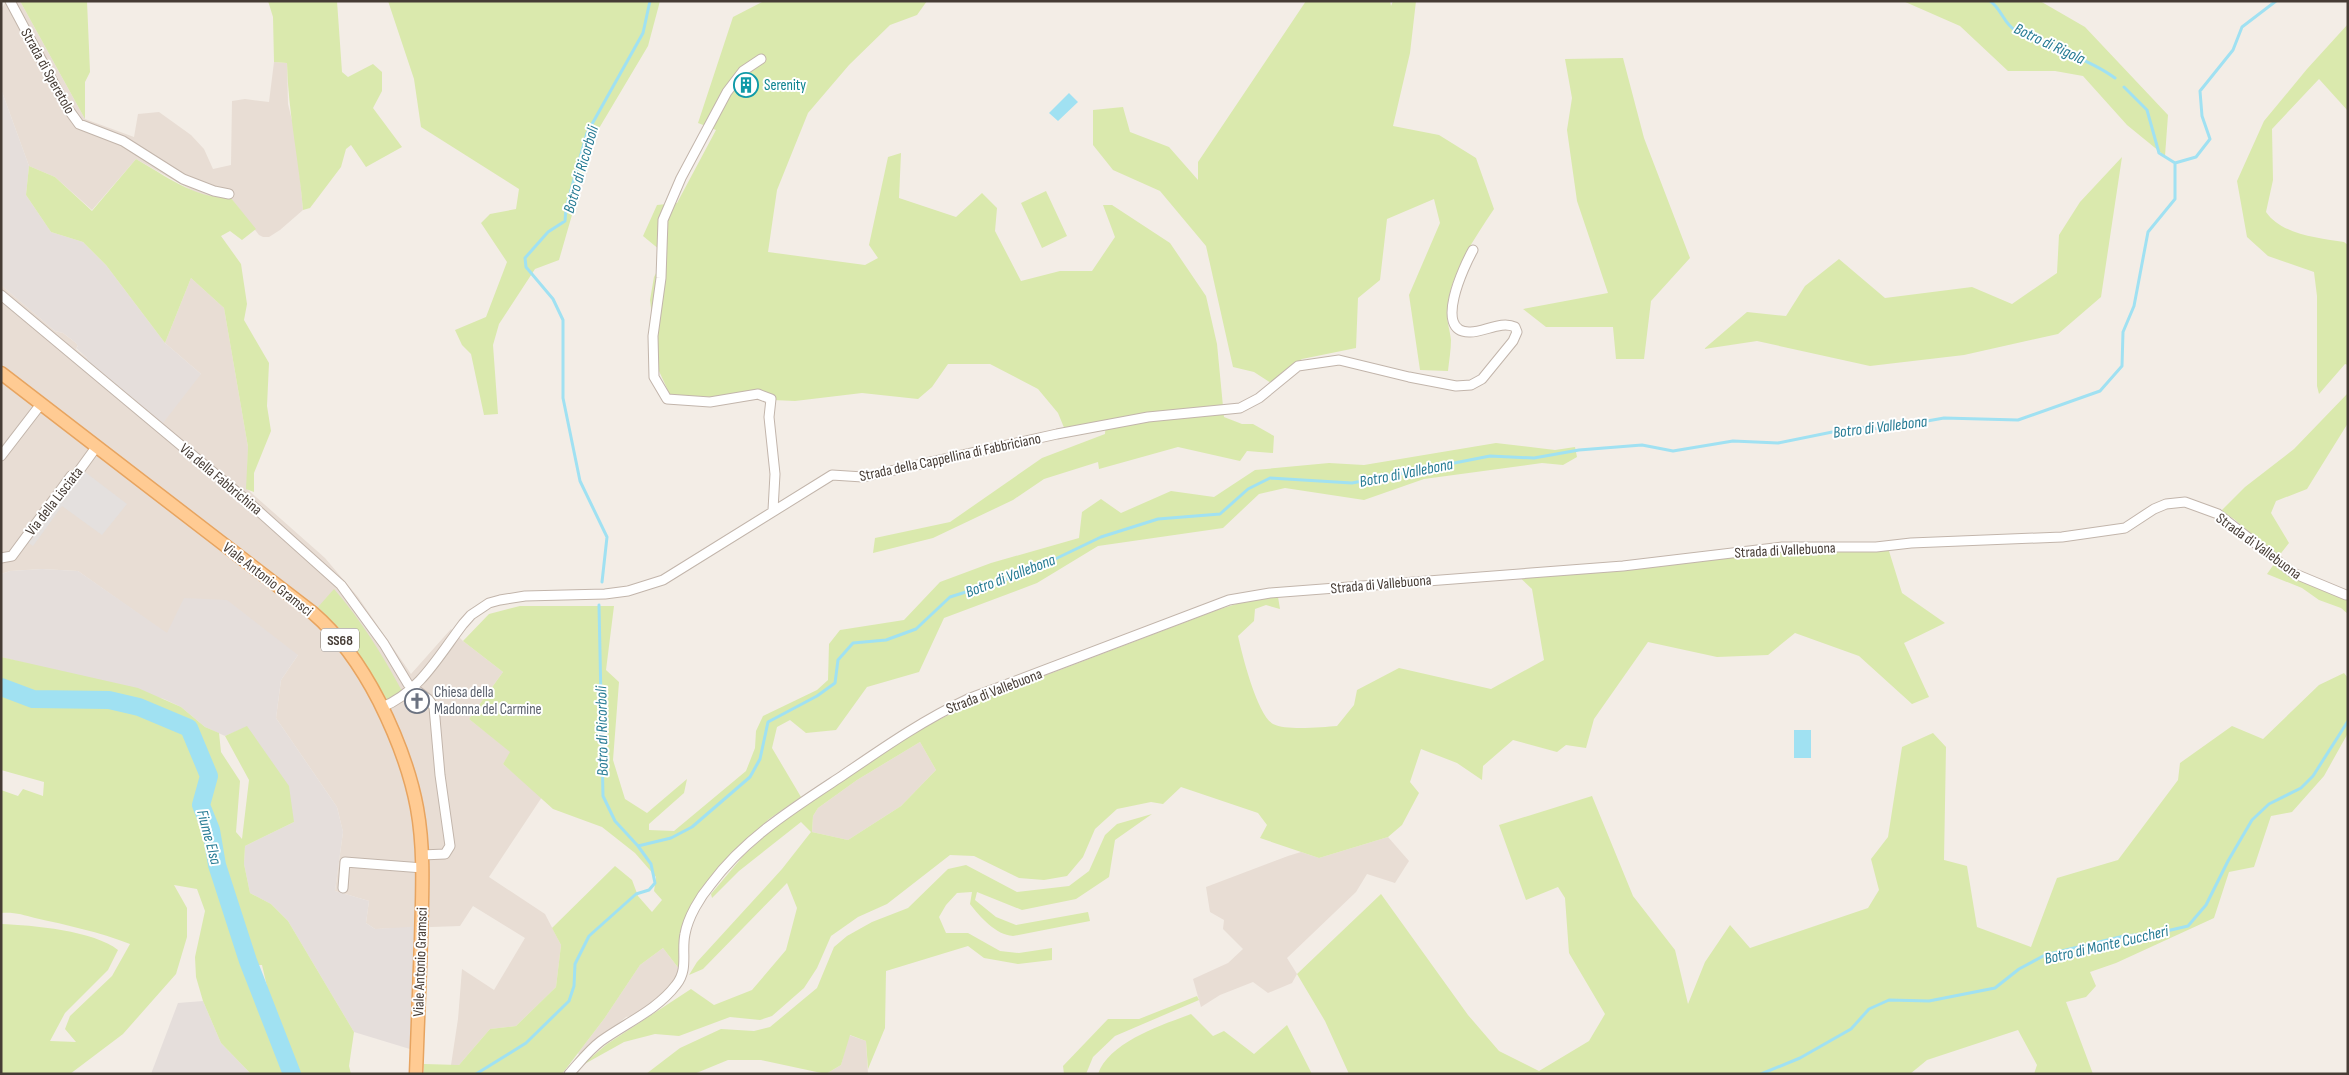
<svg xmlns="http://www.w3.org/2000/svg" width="2349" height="1075" font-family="'Sofia Sans Condensed',sans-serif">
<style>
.residential{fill:#e8ddd4}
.industrial{fill:#e5dedb}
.green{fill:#dae9ad;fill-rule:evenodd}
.parking{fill:#e4e0de}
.water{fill:#a0e1f2}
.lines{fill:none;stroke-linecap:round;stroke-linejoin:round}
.stream{stroke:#a0e1f2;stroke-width:3}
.river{stroke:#a0e1f2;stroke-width:18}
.street-casing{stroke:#c2b5ab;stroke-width:11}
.primary-casing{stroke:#e7a460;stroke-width:15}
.street{stroke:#fff;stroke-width:9}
.primary{stroke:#ffcb93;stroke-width:12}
.labels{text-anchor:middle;stroke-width:4;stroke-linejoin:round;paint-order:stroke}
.shield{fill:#fff;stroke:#7e7672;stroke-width:1}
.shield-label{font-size:14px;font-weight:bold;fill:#463c35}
.street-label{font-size:15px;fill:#463c35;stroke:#fff}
.culture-label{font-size:15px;fill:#0d838f;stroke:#fff;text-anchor:start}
.worship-label{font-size:15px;fill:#5b616d;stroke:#fff;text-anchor:start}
.water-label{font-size:16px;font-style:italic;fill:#267b94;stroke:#fff}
</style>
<rect width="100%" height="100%" fill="#f3ede6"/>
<!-- residential -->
<path class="residential" d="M6,1h14l65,118 49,18 4,-23 21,-2 32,23 13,14 9,20 18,-4 1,-64 13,-2 24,3 5,-40 13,1 1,41 8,33 7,73 -23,20 -11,7h-6l-4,-2 -28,-37 -16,1 -22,-8 -57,-32 -44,51 -37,-33 -26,-11 -28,-77v-79z
M191,278l33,30 24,139 -1,42 78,69 33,39 53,77 40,-45 12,12 40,31 -34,47 42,33 -8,12 39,33 -53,80 56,37 16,31 -5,42 -40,39 -26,3 -31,36h-8l7,-46 4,-50 32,21 31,-52 -52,-32 -13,20 -85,3 -9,-6 3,-22 -34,-10 8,-59 -6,-25 -61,-89 5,-38 17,-25 -131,-21 -89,-63 -36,-2 -32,2 -9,3v-289l54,46 8,2 13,10 2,2 -2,4 12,10 -1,1 46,38 68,-24 -36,-31z
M920,742l16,28 -35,36 -53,34 -36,-8 1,-16 5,-8 39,-28z
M1388,837l21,24 -14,22 -28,-9 -11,18 -69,66 10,16 -5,9 -24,10 -15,-11 -33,13 -19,12 -8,-28 35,-16 15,-14 -20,-20 1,-9 -14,-8 -4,-25 82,-31 13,-4 18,6z
M663,948l17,22 -17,26 -26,19 -11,2 -46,39 -2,-3 26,-34 36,-54z
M849,1035l17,6 2,33h-42l15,-9z"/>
<!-- industrial -->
<path class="industrial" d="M1,89l28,77 -3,29 25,37 32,10 23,23 59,78 36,31 -38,49 -76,-63v-2l-11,-10 2,-2 -2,-3 -13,-10 -8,-2 -54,-46z
M42,569l36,2 89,62 17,-35 43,2 71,55 -17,25 -5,38 61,89 6,25 -8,59 34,10 -3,22 9,6 51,-3 -3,127 -69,-21 -66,-111 -17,-17 -21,-11 -6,-29 1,-18 49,-24 -47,-95 -22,9 -20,-9 -24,-20 -17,-8 -163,-42v-83l9,-3z
M203,1001l18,42 30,31h-100l27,-71z"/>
<!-- green -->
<path class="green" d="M20,1h67l3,71 -5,10v37z
M268,1h69l5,71 6,5 25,-13 9,8v19l-9,17 29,39 -36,20 -15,-22 -5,4 -5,18 -31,41 -7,2c-4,-50 -15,-98 -16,-147l-13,-1 -1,-45z
M388,1h272l-12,45 -53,89 -36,125 -24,9 -36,55 -6,21 5,69 -14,1 -13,-61 -9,-9 -7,-15 31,-13 21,-55 -26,-39 9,-9 26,-5 3,-20 -98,-62 -7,-48z
M764,1h163l-10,14 -27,10 -41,40 -41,48 -31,77 -9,62 97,13 13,-7 -9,-13 19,-88 13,-4 -2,45 57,19 26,-24 15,15 -2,23 26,50 39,-10h32l23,-34 -12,-32h9l58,38 36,53 11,48 7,73 18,7h11l21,12 -1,17 -26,-2 -7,10 -62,-14 -79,22 -1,-7 -54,17 -31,21 -80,38 -60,15 2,-15 75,-16 92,-64 63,-24 1,-14 -41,10 -7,-17 -20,-24 -48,-25h-42l-16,23 -14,12 -56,-6 -67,8 -125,-6 -11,-24 -9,-71 4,-23 12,-22 -23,-19 14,-31 20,-2 39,-73 -18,-7 35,-106z
M1306,1h84l1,5 2,-5h23l-6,52 -17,73 46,9 37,23 18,51c-20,30 -43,63 -47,100 -1,11 3,21 4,31 0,10 -2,21 -3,31l-28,-1 -11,-75 31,-72 -6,-24 -47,20 -7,61 -22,18 -2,50 -54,11 -31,24 -17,-11 -21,-5 -27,-121 -46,-55 -47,-21 -20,-25v-35l30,-3 7,25 39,15 29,33v-18z
M1903,1h137l45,26 83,88 -3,41 -38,-31 -44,-49 -28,-5h-47l-48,-45z
M2348,24v87l-29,-32 -47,50 1,51 -7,32c16,23 53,26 78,30l4,3v120l-3,-1 -26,30 -2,-8v-90l-3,-24 -46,-16 -21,-19 -10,-56 27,-60 43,-52z
M1623,58l21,80 46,120 -39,43 -7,58h-28l-3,-32h-67l-23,-18 85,-16 -31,-92 -10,-71 5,-32 -7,-39z
M2122,157l-21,140 -43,37 -94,21 -94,11 -113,-25 -53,8 43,-37 39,4 19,-30 34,-27 46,39 87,-11 40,17 45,-31 2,-38 21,-33z
M136,159c30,17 59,40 95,39l25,31 -14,11 -12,-9 -9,5 20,28 6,40 -3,16 25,43 -2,43 4,25 -17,42v19l-8,-3 2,-42 -24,-139 -33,-30 -26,65 -59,-78 -23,-23 -32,-10 -25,-37 3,-29 26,11 37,34z
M1046,191l21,45 -25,12 -21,-45z
M2348,393v30l-41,66 -31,12 -5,12 18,30 -11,14 -44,-38 -13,-8 24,-24 49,-38z
M1496,443l59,7 20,-3 2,10 -14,8 -21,-2 -118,16 -60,21 -79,-12 -26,6 -36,34 -125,18 -61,37 -93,35 -25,54 -52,15 -31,43 -30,3 -16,-13 -13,7 -5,21 29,49 -32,22 -36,35 -49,68 -4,48 -17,-22 -23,17 -36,54 -42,55h-138v-10l35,1 31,-36 26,-3 40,-39 5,-42 -9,-17 63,-62 17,14 6,16 14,16 10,-12 -8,-9 2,-14 -21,-24 -33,-26 -49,-18 -50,-45 7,-12 -41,-33 34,-47 -40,-31 26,-27 31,-8h94l-8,64 13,12 -6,78 12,39 22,14 40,-34 -3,14 -35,31v6l25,1 72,-60 9,-23 1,-17 7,-15 54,-26 11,-10 1,-36 11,-14 64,-10 36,-38 51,-19 88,-25 3,-26 19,-13 20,14 50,-22 43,6 41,-27 74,-7 35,2z
M1804,551h85l13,42 43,30 -41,20 25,54 -17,7 -53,-48 -64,-23 -27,22 -51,2 -69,-15 -54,77 -8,29 -20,-3 -9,7 -44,-12 -30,26 -1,14 -25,-17 -36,-14 -11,33 9,11 -17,32 -14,12 -69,21 -59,-20 7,-13 -9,-12 -77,-26 -18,17 -12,-2 -34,7 -22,20 -12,28 -16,19 -23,4 -25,-2 -45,-22 -24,-1 -63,49 -29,13 -27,19 -14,32 -13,20 -32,28 -12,4 -30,-3 -51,19 -24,-2 -31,8 -43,24 26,-22 84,-55 23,16 38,-15 34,-40 11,-42 -10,-25 -84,86 -14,6 8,-13 85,-93 29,-37 -10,-10 -62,49 -27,27 -1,-4 33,-39 29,-26 75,-53 73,-48 60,-28 236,-90 29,-9 32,-4 2,12 -14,-4 -11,4 -1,12 -16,15c4,18 19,79 35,88 14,7 49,3 64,2l17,-21 3,-15 42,-22 92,21 53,-29 -12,-71 -17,-16zM920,742l16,28 -35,36 -53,34 -36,-8 1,-16 5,-8 39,-28z
M2274,564l34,20 40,16v14l-7,-6 -22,-8 -17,-12 -35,-14z
M334,589c27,31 48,65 68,102l-15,9 -37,-61 -32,-32z
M1,657l137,31 43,19 24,20 14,6 2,19 19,29 -4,51 6,7 7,-59 -24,-44 22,-10 42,60 5,36 -49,24 -1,18 6,29 21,11 17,17 66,111 -5,34 2,8h-100l-30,-31 -18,-42 -7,-24 -1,-20 10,-46 -8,-22 -23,-4 13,23v29l-11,37 -53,60 -53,40h-69v-150c31,1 94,7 117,26l-10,20 -43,43 -15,28 26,1 -11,-13 5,-13 42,-40 18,-32c-31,-12 -63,-19 -95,-26 -12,-3 -20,-6 -34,-5v-123l17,6 5,-7 20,7 1,-14 -43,-12zM248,965h14l17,73 -6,1z
M2344,673l4,5v55l-24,43 -32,36 -21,4 -17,51 -25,5 -15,46 -98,45 -26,9 6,14 -10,11 -20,5 27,72h-59l3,-9 -19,-35 -91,30 -17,14h-561l-24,-53 -28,-47 84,-80 87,121 31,36 40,20 50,-30 16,-27 -36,-61 -4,-55 -7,-11 -32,13 -27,-75 93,-29 41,100 42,54 13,54 17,-42 25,-37 20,23 118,-40 11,-18 -8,-31 17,-22 14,-90 31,-14 13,14 -2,113 23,6 10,61 54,20 26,-69 61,-18 60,-80 2,-17 52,-37 31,13 56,-54z
M1152,814l-37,26 -6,37 -33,22 -54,11 -45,-18 -2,8 21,17 20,8 72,-13 2,9 -77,15c-17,-1 -33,-19 -43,-32l2,-12 -15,1 -11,12 -7,12 7,16h22l32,18 19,2 33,-5v12l-34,4 -34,-6 -16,-12 -82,25 -1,57 -17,41 -2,-28 -16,-6 -9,30 -15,9 -65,-14h-33l-34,14h-48l34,-26 41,-19 33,2 16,-4 47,-39 17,-41 13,-11 25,-14 36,-14 40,-39 18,-4 51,27 52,-6 20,-15 16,-36 12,-11z
M1197,996l2,4 -84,36 -22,21 -7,17h-22l-1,-8 45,-47h31z
M1191,1014l22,22 11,-5 30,23 33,-29 25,49h-214c11,-32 64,-49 93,-60z"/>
<!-- parking -->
<path class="parking" d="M85,472l42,32 -25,31 -40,-29 -29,40 -6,-4 46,-64z"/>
<!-- water -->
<path class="water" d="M1069,93l9,9 -20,19 -9,-8z
M1794,730h17v28h-17z"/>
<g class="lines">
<!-- stream -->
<path class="stream" d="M1990,1c11,7 14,23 25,29 33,19 70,26 100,48
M2124,87l23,23 12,43 16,10
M2175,163l21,-6 14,-18 -8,-23 -2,-25 33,-41 9,-23 34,-26
M602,582l5,-45 -27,-56 -17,-83v-78l-10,-21 -27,-32 -1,-9 23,-26 17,-11 1,-13 21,-75 56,-100 7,-32
M599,605l4,191 12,25 23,25
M476,1074l50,-31 43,-42 5,-15 1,-22 14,-28 47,-42 13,-4 6,-7 -4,-19 -13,-18 33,-8 21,-11 58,-50 10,-18 8,-37 49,-26 18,-13 3,-23 15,-17 33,-3 30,-11 34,-32 76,-24 75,-36 57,-18 62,-5 28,-25 22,-11 82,5 138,-27 44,2 45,-8 63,-5 31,6 60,-10 45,2 79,-16 25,2 62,-11 74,2 82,-29 22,-25 1,-34 11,-26 14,-74 27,-33v-36
M1761,1074l39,-16 51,-29 18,-20 20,-9 40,1 66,-13 24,-19 26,-14 79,-19 34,-3 30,-7 18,-21 22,-44 24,-41 17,-16 32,-16 12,-12 35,-55"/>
<!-- river -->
<path class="river" d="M1,687l32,12 76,1 30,7 50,21 20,48 -8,29 10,25 6,35 31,96 44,113"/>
<defs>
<path id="street" d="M10,1l56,105 13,18 44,17 60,38 31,12 15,3
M761,59l-18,12 -16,21 -46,86 -18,42 -2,58 -8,58 1,41 13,22 43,3 48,-8 13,5 -2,18 6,57 -2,36
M1,295l243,203 97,87 43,59 24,40 20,15 6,8 6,68 10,71 -5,8 -23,1
M1,456l40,-52
M1,558l11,-2 59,-80 5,-1 21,-29
M382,707c37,-14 58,-53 81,-83l8,-9 18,-12 11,-3 25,-4 80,-2 23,-3 35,-11 169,-105 31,2 194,-43 91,-17 92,-9 19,-10 39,-32 41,-6 70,17 47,9 15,-1 11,-6 31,-38 4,-9 -2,-5c-14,-7 -32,6 -46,5 -36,0 -5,-66 4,-82
M343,888l2,-26 78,6
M569,1074c10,-11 20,-24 32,-33 25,-18 56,-31 75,-56 13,-16 5,-33 9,-51 3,-17 15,-37 26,-50 34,-46 84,-77 131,-108 41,-28 81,-56 126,-77l261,-99 41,-7 353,-27 159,-19h94l35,-4 151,-6 63,-9 29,-19 12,-5 19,-2 33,12 75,59 53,22"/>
<path id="primary" d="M1,373l312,240c29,25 49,55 66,88 17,34 31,69 38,107 8,44 5,88 4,133 -2,44 -3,88 -5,133"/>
</defs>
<!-- street casing -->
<use href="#street" class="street-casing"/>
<!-- primary casing -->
<use href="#primary" class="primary-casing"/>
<!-- street -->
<use href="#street" class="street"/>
<!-- primary -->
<use href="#primary" class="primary"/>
</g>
<!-- icons -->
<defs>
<symbol id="building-ring" viewBox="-11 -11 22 22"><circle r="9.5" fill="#fff" stroke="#0f9aa8" stroke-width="1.5"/><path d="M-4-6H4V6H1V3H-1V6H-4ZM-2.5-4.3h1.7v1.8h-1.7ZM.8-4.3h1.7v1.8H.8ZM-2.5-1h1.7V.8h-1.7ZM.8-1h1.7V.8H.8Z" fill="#0f9aa8"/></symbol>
<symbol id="church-ring" viewBox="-11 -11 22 22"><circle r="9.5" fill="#fff" stroke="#6b7280" stroke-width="1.5"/><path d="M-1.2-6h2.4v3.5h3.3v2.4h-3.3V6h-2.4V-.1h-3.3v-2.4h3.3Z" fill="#6b7280"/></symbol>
</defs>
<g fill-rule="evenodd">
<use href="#building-ring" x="732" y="71" width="28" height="28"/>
<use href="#church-ring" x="403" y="687" width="28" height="28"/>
</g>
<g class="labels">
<!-- shield labels -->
<rect class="shield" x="321" y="628.5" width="38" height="23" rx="4"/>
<g class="shield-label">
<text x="340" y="645">SS68</text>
</g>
<!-- street labels -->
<g class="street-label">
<text transform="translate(48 71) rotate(61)" y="5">Strada di Speretolo</text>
<text transform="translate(950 457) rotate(-12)" y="5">Strada della Cappellina di Fabbriciano</text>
<text transform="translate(221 479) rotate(40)" y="5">Via della Fabbrichina</text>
<text transform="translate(54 501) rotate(-52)" y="5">Via della Lisciata</text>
<text transform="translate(2259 546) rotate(36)" y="5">Strada di Vallebuona</text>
<text transform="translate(1785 550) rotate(-3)" y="5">Strada di Vallebuona</text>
<text transform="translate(268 579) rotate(38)" y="5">Viale Antonio Gramsci</text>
<text transform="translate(1381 584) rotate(-5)" y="5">Strada di Vallebuona</text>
<text transform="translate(994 691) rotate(-21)" y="5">Strada di Vallebuona</text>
<text transform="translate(420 962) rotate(-88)" y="5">Viale Antonio Gramsci</text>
</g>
<!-- culture labels -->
<g class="culture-label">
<text x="764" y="90">Serenity</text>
</g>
<!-- worship labels -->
<g class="worship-label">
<text x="434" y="697">Chiesa della<tspan x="434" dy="17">Madonna del Carmine</tspan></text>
</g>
<!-- water labels -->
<g class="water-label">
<text transform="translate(2050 43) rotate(25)" y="6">Botro di Rigola</text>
<text transform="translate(580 169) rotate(-74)" y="6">Botro di Ricorboli</text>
<text transform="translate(1880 426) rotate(-7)" y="6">Botro di Vallebona</text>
<text transform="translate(1406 472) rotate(-11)" y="6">Botro di Vallebona</text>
<text transform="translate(1010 575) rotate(-21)" y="6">Botro di Vallebona</text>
<text transform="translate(601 731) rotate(-91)" y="6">Botro di Ricorboli</text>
<text transform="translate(210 837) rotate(75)" y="6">Fiume Elsa</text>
<text transform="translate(2106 944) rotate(-13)" y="6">Botro di Monte Cuccheri</text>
</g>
</g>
<!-- border -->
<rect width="2349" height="1075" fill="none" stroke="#463c35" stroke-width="5"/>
</svg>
